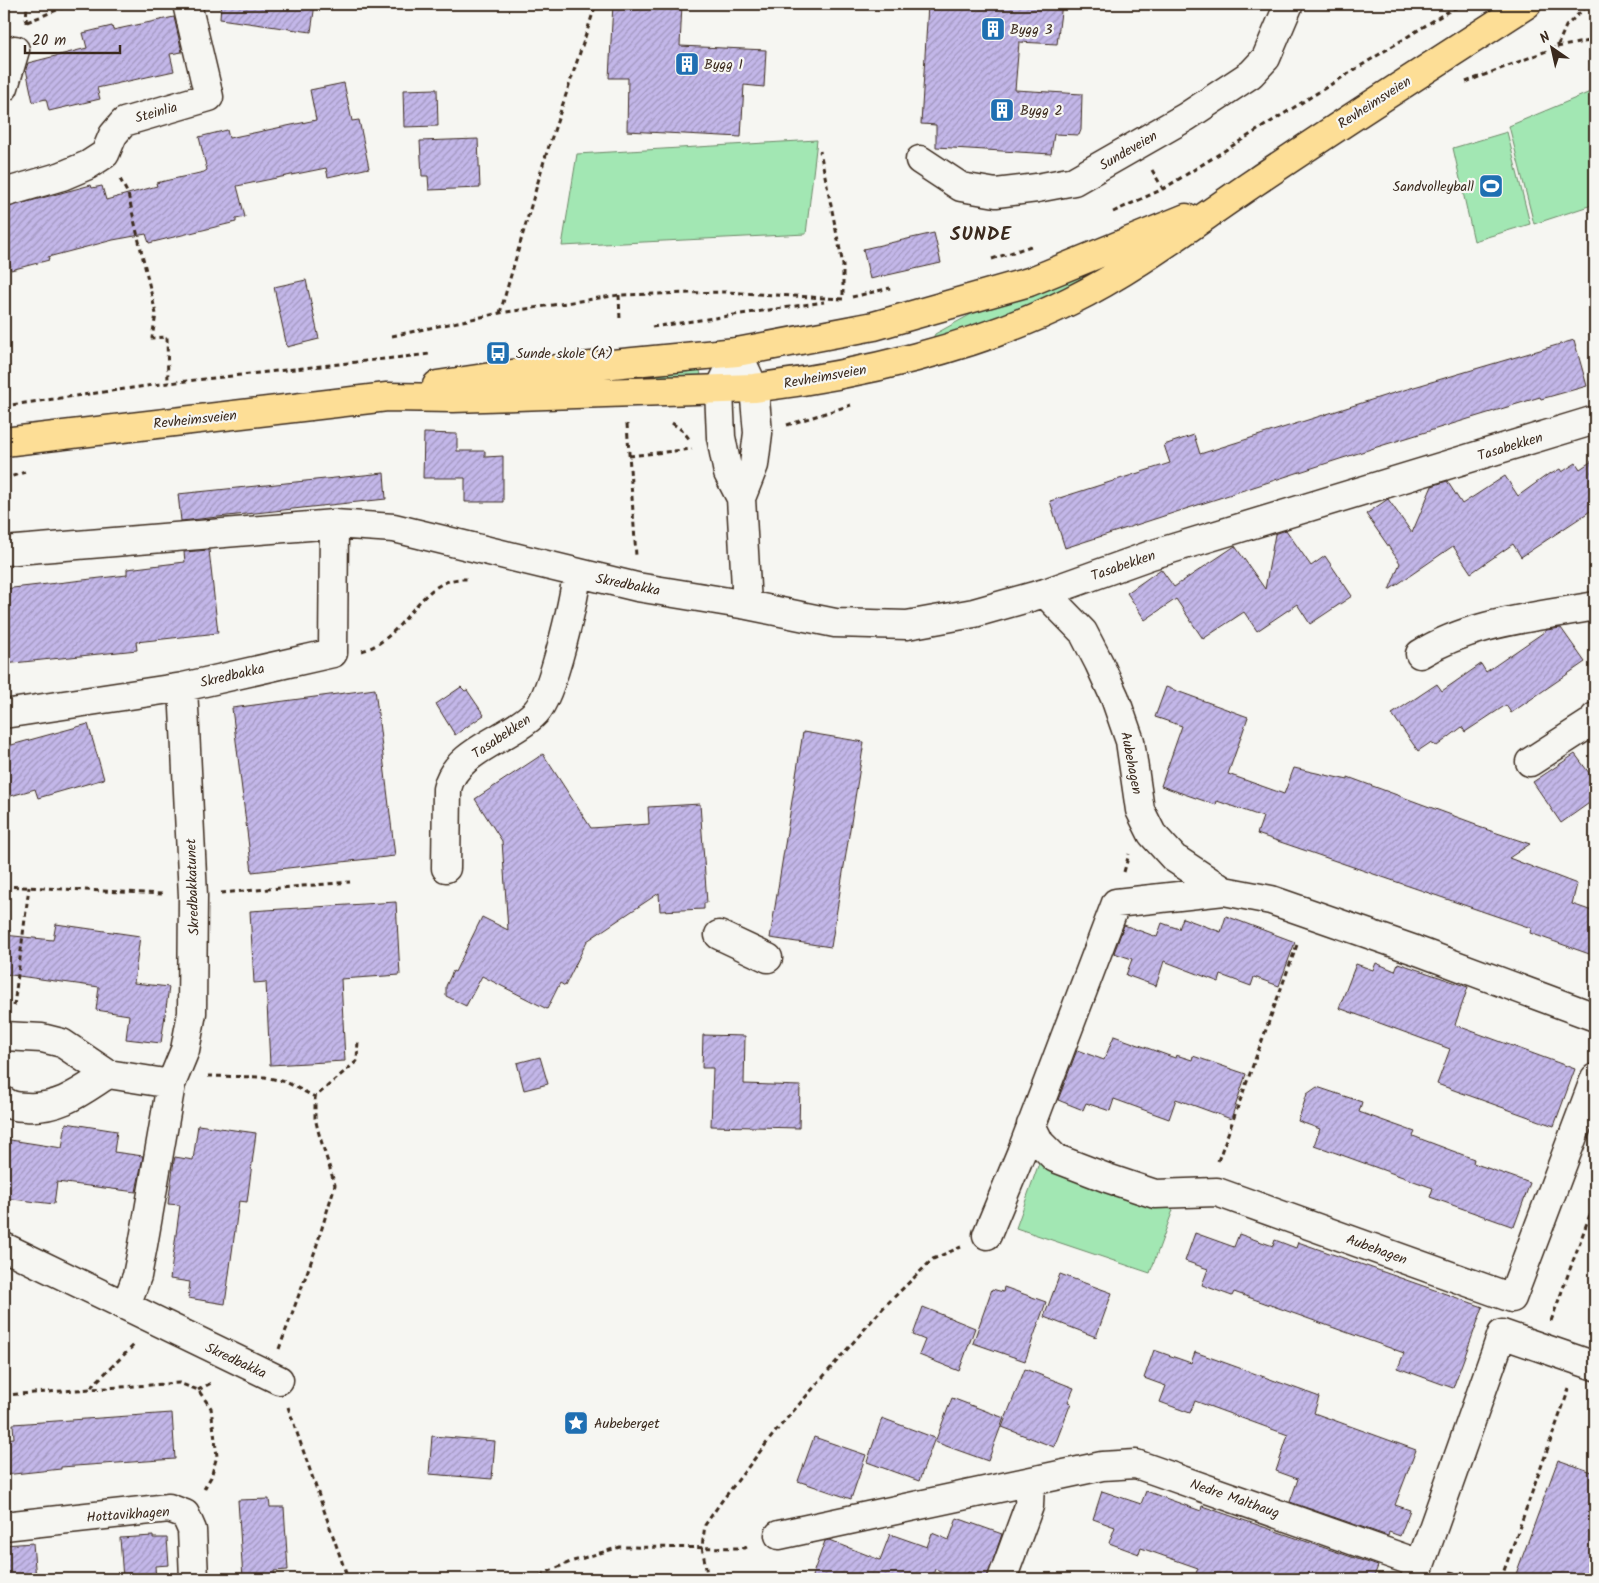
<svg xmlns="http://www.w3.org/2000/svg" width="1599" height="1583" font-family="Kalam,sans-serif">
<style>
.green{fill:#a2e7b3;stroke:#6e8868}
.building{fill:url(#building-hatch);stroke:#3b2a1e}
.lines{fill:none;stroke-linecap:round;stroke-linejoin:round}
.minor-casing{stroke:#3b2a1e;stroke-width:31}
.major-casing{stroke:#3b2a1e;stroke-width:31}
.path{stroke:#3b2a1e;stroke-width:3;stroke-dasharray:5 4;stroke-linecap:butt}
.minor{stroke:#f6f6f2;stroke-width:28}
.major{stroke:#fdde96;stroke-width:28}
.labels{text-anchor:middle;stroke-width:4.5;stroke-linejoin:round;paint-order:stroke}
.poi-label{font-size:14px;fill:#3b2a1e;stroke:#f6f6f2;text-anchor:start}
.street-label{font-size:14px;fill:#3b2a1e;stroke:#f6f6f2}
.district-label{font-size:19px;font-weight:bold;letter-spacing:1px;fill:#3b2a1e;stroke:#f6f6f2}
</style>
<defs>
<pattern id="building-hatch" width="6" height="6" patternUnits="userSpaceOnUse" patternTransform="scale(1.25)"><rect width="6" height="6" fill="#c3b7e9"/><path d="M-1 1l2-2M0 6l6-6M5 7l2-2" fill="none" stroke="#a095bc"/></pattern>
</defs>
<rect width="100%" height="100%" fill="#f6f6f2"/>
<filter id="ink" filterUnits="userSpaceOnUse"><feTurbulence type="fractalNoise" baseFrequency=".02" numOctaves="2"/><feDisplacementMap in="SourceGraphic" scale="10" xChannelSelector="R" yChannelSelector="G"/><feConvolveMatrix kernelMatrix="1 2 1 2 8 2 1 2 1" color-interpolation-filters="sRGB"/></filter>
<g filter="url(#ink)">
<!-- green -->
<path class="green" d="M1595,90v114l-61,20 -25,-98z
M1507,132l23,92 -56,17 -21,-93z
M817,140l-11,94 -244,12 15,-92z
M1092,275v3l-108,48 -51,12 2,-4 51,-28 93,-30z
M694,367l6,3 1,6 -14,4 -110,-3z
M1039,1163l134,47 -23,63 -134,-45z"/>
<!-- building -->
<path class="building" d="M221,4h94l-4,28 -91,-13z
M613,4h69l-2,42 86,4 -2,37 -20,-2 -3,52 -114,-6 1,-53h-19z
M928,4h134l-5,40 -38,-2 -4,48 67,4 -1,36 -2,5 -25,-1 -3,20 -115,-7v-22l-15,-1z
M174,17l8,35 -12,2 4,17 -77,17 3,11 -51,12 -3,-12 -13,3 -7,-33 2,-6 59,-15 -4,-15 29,-7 1,4z
M344,83l8,38 7,-1 10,48 -41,9 -2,-9 -89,18 8,31 -9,2v3l-87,21 -3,-9 -33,6 -65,17 1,3 -38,10 -2,-9 -5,1v-54l87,-23 1,3 10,-2 4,14 51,-14 -1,-3 48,-11 3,-2 -8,-33 28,-7 2,8 87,-18 -6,-30z
M437,89l1,37 -34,1 -1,-37z
M478,139l2,49 -51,2 -1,-14h-6l-2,-35z
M934,233l7,30 -71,16 -7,-30z
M306,280l13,59 -32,8 -13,-60z
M1574,340l13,46 -46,13 -1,-2 -163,50 -312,101 -15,-47 120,-38 -6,-18 30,-10 6,19 187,-59z
M424,433l33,1v17h28v6l18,-1v46h-38v-24h-42z
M1595,459v49l-74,49 -8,-13 -42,29 -18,-27 -64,44 11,-27 -34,-49 22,-15 24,34 20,-47 15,-5 15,23 43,-28 13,20 32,-23 1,1 9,-5 2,3 14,-9 4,6z
M384,473l2,26 -205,22 -3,-27z
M1286,530l25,36 14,-10 27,40 -42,28 -13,-20 -40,27 -13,-19 -41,27 -27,-40 -31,21 -18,-27 34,-24 13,18 61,-41 30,43 10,-55z
M209,550l9,83 -82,9 1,8 -133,14v-75l123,-14v-6l58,-7 -1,-10z
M1561,628l24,34 -74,51 -5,-8 -41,27 -3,-5 -25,19 -7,-3 -12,8 -26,-37 45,-30 5,7 39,-27 5,8 61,-42z
M461,687l4,4 2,-1 17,25 -29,20 -19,-31z
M1166,687l82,30 -20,57 56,20 10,-26 54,12v-3l128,47v2l54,18 -21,14 68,26 -5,20 23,8v44l-65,-23 1,-5 -274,-94 6,-17 -46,-16 -1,4 -55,-19 21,-60 -27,-9z
M375,689l20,167 -143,16 -20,-164z
M88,724l16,55 -66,19 -3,-9 -31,9v-51z
M803,732l61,10 -33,205 -61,-9z
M543,754l48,74 58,-4 -1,-17 52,-3 7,99h-3v6l-44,2 -1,-18 -72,48 -22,45 -5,-3 -13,26 -65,-33 -16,30 -20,-10v-10l7,-15 2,1 27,-55 26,13 -6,-89 -27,-42z
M1575,754l20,27v18l-34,24 -28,-41z
M396,902l4,73 -59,4 4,82 -75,4 -4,-83 -12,1 -4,-72z
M1226,916l69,26 -16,44 -25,-9 -3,9 -30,-11 -2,7 -55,-21 -8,25 -30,-11 6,-16 -18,-6 10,-28 33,12 5,-14 17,6 4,-11 38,14z
M56,924l84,12 -6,47 35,4 -8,56 -35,-4 3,-24 -33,-5 3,-23 -95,-13v-39l49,5z
M1376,963l19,8 3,-8 70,24 -13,38 120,44 -21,57 -117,-42 13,-35 -111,-41 17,-44 17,6z
M703,1035l42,1 -1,48 56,2 -1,42 -88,-2 2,-58h-11z
M1114,1036l61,22 1,-3 16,5 1,-4 53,18 -15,45 -55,-20 -7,20 -55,-20 -4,12 -24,-8 -3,7 -25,-10 19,-50 27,10z
M540,1057l8,27 -24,6 -7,-27z
M1317,1087l45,15 -3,10 56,20 -2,4 61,23 -1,4 57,20 -16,44 -84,-30 3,-9 -119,-43 6,-16 -22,-8 9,-27z
M66,1123l51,8 -3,21 29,4 -7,36 -79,-10 -3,22 -50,-6v-59l58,9z
M198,1125l58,8 -9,69 -8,-1 -14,103 -37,-6 2,-16 -20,-3 10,-74 -12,-1 6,-43 1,-4 18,3z
M1195,1233l39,14 5,-13 34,12 2,-6 21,8 2,-6 185,65 -30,81 -55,-20 6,-15 -170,-61 -2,4 -30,-11 6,-16 -23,-8z
M1060,1274l52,19 -16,44 -52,-20z
M1004,1287l42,15 -21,59 -52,-18 19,-54 11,3z
M923,1307l52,21 -16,43 -40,-16 6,-15 -12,-5z
M1154,1350l37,13 4,-11 122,44 2,1 -5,16 102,37 -21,55 15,5 -10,26 -11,-4 -1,4 -98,-34 8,-23 -22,-8 12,-36 -93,-34 -5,12 -30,-11 6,-16 -22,-8z
M1025,1369l49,19 -6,14 3,1 -17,44 -52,-20z
M952,1398l52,20 -16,43 -53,-19z
M172,1413l3,46 -114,8v2l-57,6v-36l10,-1 -1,-14z
M882,1418l53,20 -16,43 -52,-19z
M432,1436l63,5 -3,38 -63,-5z
M814,1437l52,18 -15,44 -53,-18z
M1558,1460l37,13v106h-64l-15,-5z
M1102,1491l39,13 5,-13 55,20 1,-5 176,60 -5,13h-179l4,-11 -57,-20 -2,6 -30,-11 6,-16 -22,-8z
M269,1499l1,8h14l4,63 -14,1 1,8h-32l-5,-79z
M957,1518l45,16 -15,45 -19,-7 -4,7 -29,-10 -3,10h-121l14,-38 4,-1 51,20 10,-26 37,13 5,-14 17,7z
M153,1536v2h14l2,27 -14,1 1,13h-33l-3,-41z
M33,1543l3,36h-32v-34z"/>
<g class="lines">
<defs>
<path id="minor" d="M4,87l11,-37
M920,160l41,27 35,6 41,-5 37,-7 112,-64 65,-43 15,-16 23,-54
M4,193l58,-17 26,-11 17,-11 8,-19 11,-13 85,-25 -22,-93
M737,352l17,36 4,45 -4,32 -13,33 6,107
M730,368l-11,22 2,47 7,36 13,25
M4,551l330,-27 60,4 243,59 110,18 88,18 72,2 67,-12 71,-20 106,-38 444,-135
M1045,593l38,39 16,31 16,35 15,43 10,69 12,24 22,24 50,33 47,9 144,50 180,67
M1420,654c51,-32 117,-37 175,-48
M4,714l179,-27 150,-34 1,-129
M1530,762l65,-42v-3
M446,868l1,-79c8,-39 64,-50 89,-77 17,-18 38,-112 41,-139
M719,935l49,23
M4,1036l38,2 20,5 46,31 63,10
M4,1101c6,5 14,6 22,6 34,2 54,-15 82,-33
M1031,1125l9,18 15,15 52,20 48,16 62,-2 295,106 83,-220
M987,1235l34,-82 95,-250 108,-12
M4,1247l275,133
M126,1305l11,-29 6,-31 28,-161 14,-34 7,-37 1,-117 -10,-209
M4,1526l165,-18 16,6 7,16 2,49
M779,1535l323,-69 34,-2 284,100
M1002,1579l27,-73 1,-24
M1415,1579l87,-245 93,32"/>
<path id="major" d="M437,385l82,-12 218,-21 137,-26 155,-44 157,-64
M4,442l383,-45 66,1 301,-10c104,-13 222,-40 316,-87 67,-33 124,-78 185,-119 90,-61 181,-119 272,-178"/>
</defs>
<!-- minor casing -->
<use href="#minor" class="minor-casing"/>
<!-- major casing -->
<use href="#major" class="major-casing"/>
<!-- path -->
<path class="path" d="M1452,8l6,-4
M27,22l45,-18
M26,23l1,-19
M1557,47l38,-7
M1466,82l91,-35 9,-21 23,-22
M1152,170l11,19
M120,179l8,15 28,120 -4,24 15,-1 1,46
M1113,212l50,-23 289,-180 13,-3
M992,259l39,-13
M619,295l1,25
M852,297l38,-9
M500,313l44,-152 52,-157
M652,327l172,-25
M392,336l108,-23 119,-18 106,-3 118,7v-34l-23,-114
M4,406l164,-23 262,-29
M672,423l11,8 7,9
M627,424l9,132
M787,425l64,-20
M629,456l63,-7
M4,479l21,-7
M362,651c46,-13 56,-75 105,-72
M1124,872l5,-18
M4,886l159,8
M221,893l129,-11
M14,1006l15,-119
M208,1076l57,1 21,5 29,15
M1218,1161l80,-219
M1551,1321l44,-120
M279,1349l36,-98 20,-66 -16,-51 -4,-16v-21l42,-36 1,-21
M91,1387l44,-43
M198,1390l15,-8
M4,1395l175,-12 19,7 13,18 6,48 -6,21 -8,14
M288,1407l60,172
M1450,1572l30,7
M532,1579l38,-17 50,-15 125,1 5,-3
M708,1579l-6,-32 3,-22 16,-23 55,-71 107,-123 50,-49 28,-12
M1501,1579l68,-190"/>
<!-- minor -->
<use href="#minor" class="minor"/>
<!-- major -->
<use href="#major" class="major"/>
</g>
</g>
<!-- icons -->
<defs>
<symbol id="building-square" viewBox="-11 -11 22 22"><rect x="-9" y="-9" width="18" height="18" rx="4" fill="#1f6fb2" stroke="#f6f6f2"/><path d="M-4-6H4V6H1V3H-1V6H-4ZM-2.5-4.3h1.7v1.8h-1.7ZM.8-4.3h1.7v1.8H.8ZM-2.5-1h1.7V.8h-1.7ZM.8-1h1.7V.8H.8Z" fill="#fff"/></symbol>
<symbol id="stadium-square" viewBox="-11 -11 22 22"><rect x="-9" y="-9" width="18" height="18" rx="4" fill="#1f6fb2" stroke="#f6f6f2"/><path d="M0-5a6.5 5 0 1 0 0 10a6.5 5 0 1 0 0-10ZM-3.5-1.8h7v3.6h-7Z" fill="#fff"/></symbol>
<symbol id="bus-square" viewBox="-11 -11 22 22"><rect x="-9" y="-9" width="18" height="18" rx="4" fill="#1f6fb2" stroke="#f6f6f2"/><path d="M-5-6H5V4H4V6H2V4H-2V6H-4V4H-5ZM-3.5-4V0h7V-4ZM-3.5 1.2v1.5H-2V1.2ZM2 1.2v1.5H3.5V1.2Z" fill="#fff"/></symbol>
<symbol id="sight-square" viewBox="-11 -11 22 22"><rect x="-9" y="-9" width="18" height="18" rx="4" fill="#1f6fb2" stroke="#f6f6f2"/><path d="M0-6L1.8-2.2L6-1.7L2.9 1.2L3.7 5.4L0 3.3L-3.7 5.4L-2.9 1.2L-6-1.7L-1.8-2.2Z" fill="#fff"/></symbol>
</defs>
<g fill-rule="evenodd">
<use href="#building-square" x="979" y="15" width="28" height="28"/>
<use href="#building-square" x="673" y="50" width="28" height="28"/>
<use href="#building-square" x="988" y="96" width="28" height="28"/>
<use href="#stadium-square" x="1477" y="172" width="28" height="28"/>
<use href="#bus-square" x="484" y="339" width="28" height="28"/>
<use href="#sight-square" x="562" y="1409" width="28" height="28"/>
</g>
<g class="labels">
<!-- poi labels -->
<g class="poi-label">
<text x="1010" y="34">Bygg 3</text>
<text x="704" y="69">Bygg 1</text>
<text x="1020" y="115">Bygg 2</text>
<text x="1474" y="191" text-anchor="end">Sandvolleyball</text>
<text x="516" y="358">Sunde skole (A)</text>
<text x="594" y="1428">Aubeberget</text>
</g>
<!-- street labels -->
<g class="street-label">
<text transform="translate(1374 102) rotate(-33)" y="5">Revheimsveien</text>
<text transform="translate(156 112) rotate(-16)" y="5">Steinlia</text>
<text transform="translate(1128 150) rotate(-30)" y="5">Sundeveien</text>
<text transform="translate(825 376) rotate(-10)" y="5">Revheimsveien</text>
<text transform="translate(195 419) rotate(-6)" y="5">Revheimsveien</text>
<text transform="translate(1510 446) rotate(-17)" y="5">Tasabekken</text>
<text transform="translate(1123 565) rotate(-19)" y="5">Tasabekken</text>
<text transform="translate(628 584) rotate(11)" y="5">Skredbakka</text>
<text transform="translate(232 675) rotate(-13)" y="5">Skredbakka</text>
<text transform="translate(501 736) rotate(-34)" y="5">Tasabekken</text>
<text transform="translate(1132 763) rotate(79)" y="5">Aubehagen</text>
<text transform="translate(192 887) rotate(-92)" y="5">Skredbakkatunet</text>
<text transform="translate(1377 1249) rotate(20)" y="5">Aubehagen</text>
<text transform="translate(236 1360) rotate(25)" y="5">Skredbakka</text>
<text transform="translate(1235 1498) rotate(19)" y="5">Nedre Malthaug</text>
<text transform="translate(128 1514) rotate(-4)" y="5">Hottavikhagen</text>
</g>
<!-- district labels -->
<g class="district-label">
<text x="981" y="240">SUNDE</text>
</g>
</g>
<!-- margin -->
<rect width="1599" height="1583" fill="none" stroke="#f6f6f2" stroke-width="20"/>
<rect x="10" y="10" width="1579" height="1563" fill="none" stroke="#3b2a1e" stroke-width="2" filter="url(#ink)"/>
<!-- north arrow -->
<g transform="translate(1552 48) rotate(326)" stroke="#f6f6f2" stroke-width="4" paint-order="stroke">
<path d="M0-4L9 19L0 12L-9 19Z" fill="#3b2a1e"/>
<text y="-8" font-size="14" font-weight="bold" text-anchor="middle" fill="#3b2a1e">N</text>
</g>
<!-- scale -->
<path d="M25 45v8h95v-8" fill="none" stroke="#3b2a1e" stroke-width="2.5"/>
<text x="32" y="45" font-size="15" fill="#3b2a1e" stroke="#f6f6f2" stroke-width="4" paint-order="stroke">20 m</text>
</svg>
